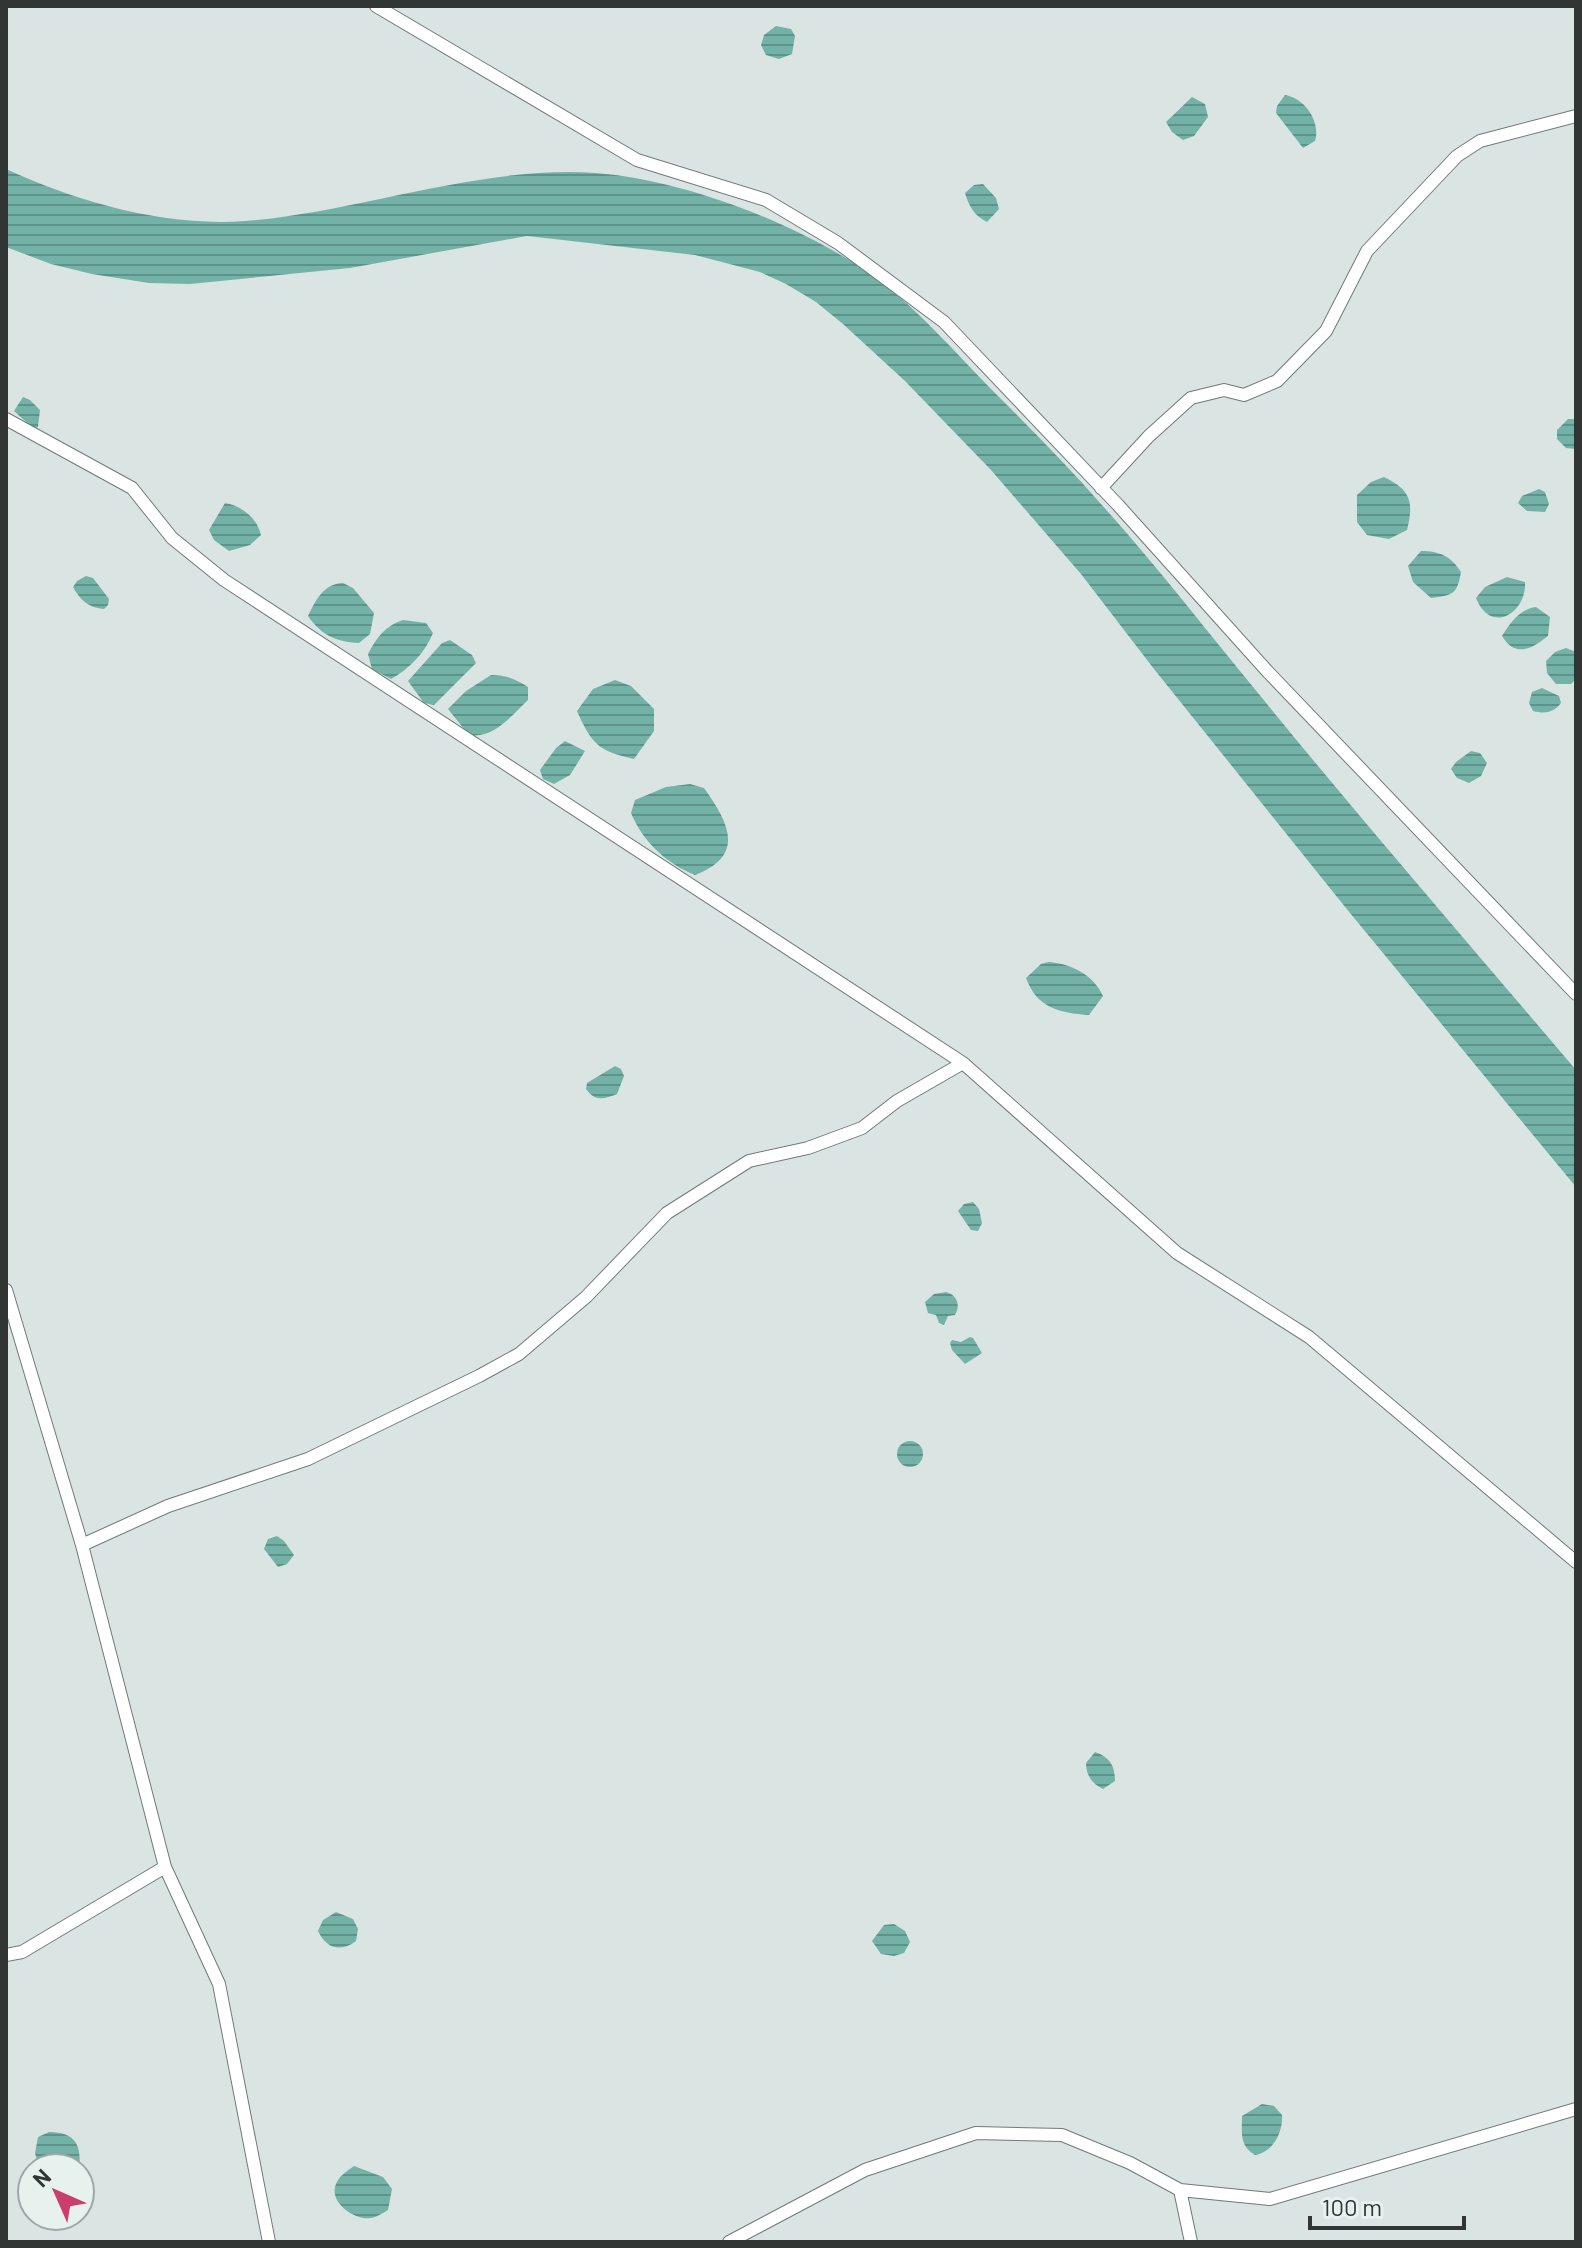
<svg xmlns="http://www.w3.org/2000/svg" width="1582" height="2248" font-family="Barlow,sans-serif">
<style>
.water{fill:url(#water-rules)}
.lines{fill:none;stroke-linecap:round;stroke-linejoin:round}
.minor-casing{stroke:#707a78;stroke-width:14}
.minor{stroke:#fff;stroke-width:12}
</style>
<defs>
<pattern id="water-rules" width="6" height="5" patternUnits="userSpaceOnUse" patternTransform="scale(2)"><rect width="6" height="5" fill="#73b3a7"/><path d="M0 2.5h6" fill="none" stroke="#5f9289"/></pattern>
</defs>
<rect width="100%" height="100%" fill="#dae4e2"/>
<!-- water -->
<path class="water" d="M776,26l15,3 4,7 -3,18 -13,5 -13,-4 -5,-10 3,-10z
M1285,95c20,3 36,27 30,46l-12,7 -27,-35 1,-7z
M1192,97l13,7 3,13 -14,19 -11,4 -11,-8 -6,-10z
M6,169c72,33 158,58 239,52 115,-9 234,-56 351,-48 91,7 209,53 283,107 41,32 77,73 113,110 37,37 74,74 109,114 55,61 105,126 157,189 104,128 212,252 318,377v117l-226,-274 -196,-244 -73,-95 -90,-104 -86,-89 -62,-57 -27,-22 -30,-18 -26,-12 -65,-17 -168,-19 -177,32 -160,16 -41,-1 -57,-9 -41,-10 -45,-17z
M983,184l13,14 3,11 -12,13c-12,-6 -18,-15 -22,-29l9,-8z
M23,397l7,3 10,10 -2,17 -4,2 -20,-18z
M1568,419h8v30l-10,-1 -9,-9v-9z
M1384,477c27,13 30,25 23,53l-18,9 -22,-4 -10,-13v-27l14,-13z
M1539,489l6,3 4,12 -4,8 -18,-1 -9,-8 4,-7z
M225,503c17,3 32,15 36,32l-11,10 -21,6 -15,-11 -5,-10z
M1421,551c18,0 30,5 40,21 -4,23 -8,23 -30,26l-18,-16 -5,-16z
M86,576l7,2 16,21 -1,6 -4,4c-15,-1 -24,-9 -31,-22l4,-6z
M1507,577l18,5c2,30 -34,54 -49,16l9,-11z
M343,583l10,5 21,25 -4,21 -11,9c-23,-1 -38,-8 -51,-27 8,-16 15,-32 35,-33z
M1536,607l14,10 -2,19c-16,13 -33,22 -46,0 9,-14 18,-27 34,-29z
M403,620l23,3 7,10c-8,20 -24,36 -42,46l-19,-10 -4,-15c8,-16 18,-29 35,-34z
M450,640l22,15 4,8 -42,42 -10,-2 -16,-22 34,-38z
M1566,648l10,4v27l-5,5h-15l-9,-11 -1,-12 9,-9z
M491,675c15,0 25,4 37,12v13c-17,16 -34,39 -59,35l-21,-26 18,-18z
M615,680l16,6 23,23v22l-20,28c-35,-8 -42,-14 -57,-48l16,-22z
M1542,688l17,8 2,7c-8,10 -16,11 -28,8l-4,-8 3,-11z
M565,741l20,10 -15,24 -16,9 -11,-5 -3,-9 16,-22z
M1471,751l9,2 7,10 -6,13 -12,7 -12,-5 -6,-9 5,-7z
M690,784l14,4c25,35 42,67 -9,87 -28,-11 -52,-33 -64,-62l4,-13 31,-13z
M1048,962c22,1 46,13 55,34l-14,19c-30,-2 -52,-7 -63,-37l15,-14z
M615,1066l6,3 3,7 -7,18c-13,5 -22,8 -31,-5l1,-6z
M973,1202l6,7 3,14 -4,8 -7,-1 -13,-19 6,-7z
M946,1292c11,3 15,13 9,23l-7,1 -4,9 -5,-2 -3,-8 -8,-2 -3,-11 9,-8z
M970,1337l3,1 9,15 -17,11 -13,-14 -2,-7 2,-3 9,2z
M897 1454a13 13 0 1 1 26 0a13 13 0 1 1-26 0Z
M277,1536l7,5 10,14 -7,9 -9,3 -14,-18 4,-10z
M1095,1752c15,5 20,14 20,29l-12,8c-11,-5 -17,-14 -17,-26z
M336,1912l17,7 5,10 -2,12c-16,12 -30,7 -38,-10l5,-11z
M894,1924l11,7 5,11 -6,11 -10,3 -13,-2 -9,-13 12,-16z
M1262,2104l12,2 8,9c1,18 -9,37 -27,40 -16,-9 -13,-23 -13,-39z
M49,2132c26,0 33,13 30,36h-40l-4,-15 3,-16z
M354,2166l29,11 9,12 -4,21c-5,3 -11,7 -17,8 -16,3 -43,-16 -35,-34 3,-8 11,-13 18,-18z"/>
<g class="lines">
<defs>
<path id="minor" d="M376,6l261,154 129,40 72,43 106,79 174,183 150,167 308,322
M6,419l126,69 40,50 52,42 739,483 214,190 132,84 267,225
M1101,488l48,-52 42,-38 33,-8 20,5 33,-14 49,-50 41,-80 90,-95 23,-15 96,-25
M6,1290l76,255 83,322 54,117 50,258
M82,1545l86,-39 140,-47 171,-83 40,-22 67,-57 81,-84 82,-52 59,-13 54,-20 35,-27 66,-38
M6,1955l16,-3 143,-85
M1180,2190l11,52
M729,2242l136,-72 111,-37 86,2 68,28 50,27 90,9 306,-90"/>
</defs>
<!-- minor casing -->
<use href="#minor" class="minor-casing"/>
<!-- minor -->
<use href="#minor" class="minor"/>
</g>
<!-- border -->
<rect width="1582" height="2248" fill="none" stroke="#313635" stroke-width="16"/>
<!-- north arrow -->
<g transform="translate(56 2192) rotate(315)"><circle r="38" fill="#e7f2ef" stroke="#9ea7a5" stroke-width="2"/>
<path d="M0-6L14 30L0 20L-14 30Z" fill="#ca3d6c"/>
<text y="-12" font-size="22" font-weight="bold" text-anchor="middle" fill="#313635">N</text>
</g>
<!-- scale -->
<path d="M1310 2216v12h154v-12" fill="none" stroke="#313635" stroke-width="4"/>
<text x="1322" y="2216" font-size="24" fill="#313635" stroke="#e7f2ef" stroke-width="6" paint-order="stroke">100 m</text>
</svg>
